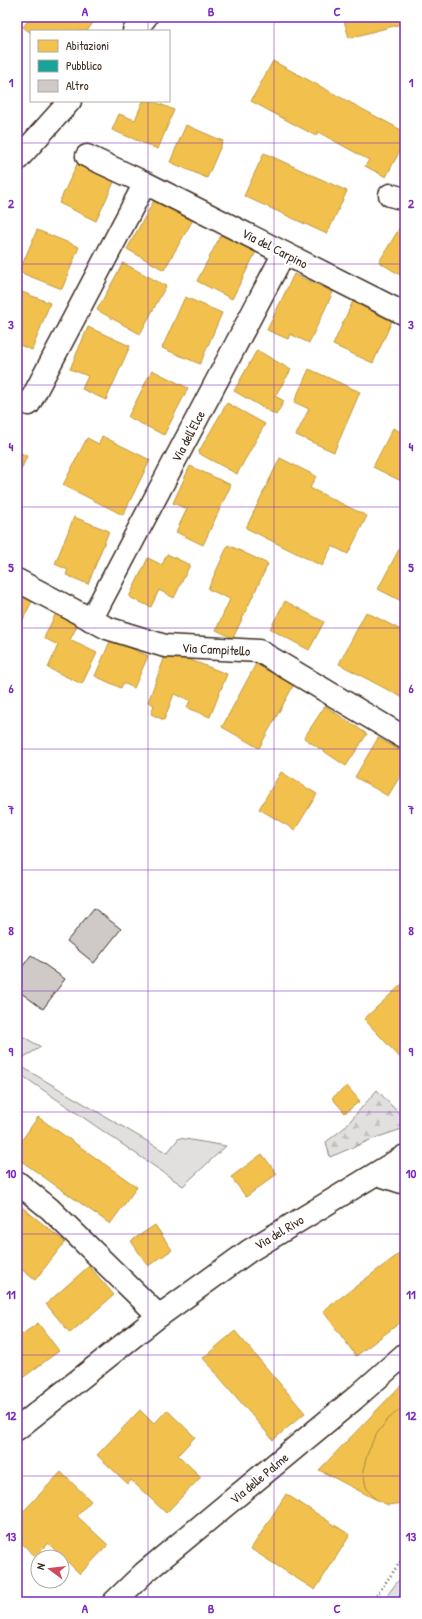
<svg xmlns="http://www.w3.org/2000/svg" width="422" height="1619" font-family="'Patrick Hand',sans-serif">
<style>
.green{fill:#e2e0de;stroke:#8e857e}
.forest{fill:url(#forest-firs);stroke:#8e857e}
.homes{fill:#f2c14e;stroke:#bb9440}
.public{fill:#17a398;stroke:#227f73}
.building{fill:#cfcac7;stroke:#3b2a1e}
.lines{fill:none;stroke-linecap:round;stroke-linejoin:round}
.street-casing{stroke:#3b2a1e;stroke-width:25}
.path{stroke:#3b2a1e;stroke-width:2.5;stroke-dasharray:1 3;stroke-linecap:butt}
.street{stroke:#fff;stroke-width:22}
.grid{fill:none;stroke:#7b2cbf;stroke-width:1;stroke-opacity:0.55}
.labels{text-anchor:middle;stroke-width:4;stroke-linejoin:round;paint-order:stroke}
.street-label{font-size:13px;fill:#3b2a1e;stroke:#fff}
.neatline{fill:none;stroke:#7b2cbf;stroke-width:1.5}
.grid-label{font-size:13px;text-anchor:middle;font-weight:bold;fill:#7b2cbf}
</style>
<defs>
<pattern id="forest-firs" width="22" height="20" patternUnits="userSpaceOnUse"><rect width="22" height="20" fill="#e2e0de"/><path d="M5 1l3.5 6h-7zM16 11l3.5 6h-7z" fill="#c3c0be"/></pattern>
</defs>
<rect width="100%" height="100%" fill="#fff"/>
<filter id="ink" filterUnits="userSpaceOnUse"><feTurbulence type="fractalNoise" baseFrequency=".025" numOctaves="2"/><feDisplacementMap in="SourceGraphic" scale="8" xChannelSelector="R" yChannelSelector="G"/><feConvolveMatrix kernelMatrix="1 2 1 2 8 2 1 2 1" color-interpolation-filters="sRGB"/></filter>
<g filter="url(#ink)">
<!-- green -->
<path class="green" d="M17,1033l24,14 -24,14z
M17,1064l150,89 12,-15 47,8 -43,40 -166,-114z
M405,1572v30h-23z"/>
<!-- forest -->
<path class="forest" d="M377,1090l28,30v8l-30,10 -45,19 -4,-15 18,-14z"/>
<!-- homes -->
<path class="homes" d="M31,17h66l-10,14h-56v2l-8,-6z
M343,17h62v6l-56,15z
M273,61l132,71v9l-19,36 -21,-11 4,-6 -51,-28 -2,4 -65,-35z
M143,101h10l21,9 -16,39 -46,-19 7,-16 16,6z
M186,125l37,16 -16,37 -37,-16z
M264,153l83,38 -20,43 -83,-38z
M78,162l37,18 -19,41 -37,-18z
M156,197l38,21 -30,52 -37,-21z
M402,224l3,2v52l-26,-16z
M37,230l42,17 -17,42 -43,-17z
M222,233l35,17 -25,49 -35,-18z
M123,263l43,23 -26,48 -43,-24z
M294,274l39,18 -24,51 -19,-9 -2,5 -21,-9z
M17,290l33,13 -18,47 -15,-6z
M185,297l37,16 -22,51 -38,-16z
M353,301l40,18 -20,44 -40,-18z
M88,327l42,19 -24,54 -24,-11 6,-13 -18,-7z
M257,350l34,20 -16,26 9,5 -8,14 -42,-24z
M309,369l51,23 -26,60 -38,-17 13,-26 -15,-7z
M152,370l36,18 -24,47 -36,-18z
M227,403l38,21 -28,50 -39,-21z
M393,428l12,6v49l-32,-16z
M102,436l48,24 -27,55 -60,-30 24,-47 12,6z
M17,451l10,5 -10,23z
M280,458l36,18 -6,12 57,28 -19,38 -16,-8 -10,20 -76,-38z
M190,466l41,19 -28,60 -27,-13 11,-23 -14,-6z
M74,517l35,14 -21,53 -22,-9 2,-5 -13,-6z
M405,538v65l-27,-14z
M228,545l40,19 -35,74 -17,-8 14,-31 -22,-10z
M167,554l23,11 -16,33 -15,-8 -8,17 -22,-10 19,-39 14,7z
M17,591l16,8 -16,33z
M285,601l39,21 -15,28 -39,-21z
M366,612l39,20v67l-66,-35z
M56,613l22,11 -8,16 27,13 -15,31 -34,-16 10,-23 -14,-7z
M111,639l37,17 -14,32 -11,-5 -2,5 -26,-12z
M167,651l60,23 -17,43 -23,-9 3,-8 -16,-6 -10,26 -13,-6 3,-9 -6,-3z
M258,660l38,21 -37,67 -37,-21z
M325,706l42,28 -21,32 -42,-28z
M378,738l27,15v15l-17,28 -33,-19z
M281,772l36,22 -22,36 -36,-21z
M403,983l2,2v78l-41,-44z
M347,1086l13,15 -15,12 -13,-15z
M38,1117l99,70 -27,37 -93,-66v-11z
M262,1154l15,20 -31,23 -15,-20z
M17,1203l48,39 -30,38 -18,-14z
M155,1225l17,25 -24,16 -17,-25z
M400,1253l5,8v58l-49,37 -33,-45z
M89,1266l25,29 -44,38 -24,-29z
M38,1323l21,28 -42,31v-44z
M235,1331l70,82 -32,27 -70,-82z
M405,1381v24l-18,15 -13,18 -7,17 -4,16 3,16 9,12 -56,-29z
M405,1405v98l-17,2 -13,-6 -9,-12 -3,-16 4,-16 7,-17 13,-18z
M140,1410l14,14 13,-14 28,27 -17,18 23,22 -35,36 -35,-33 -3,4 -31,-29z
M61,1472l30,29 -14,15 31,29 -28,29 -32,-31 -13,13 -18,-17v-21z
M286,1494l64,41 -35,55 -64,-41z"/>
<!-- public -->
<path class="public" d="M405,1589v13h-10z"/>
<!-- building -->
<path class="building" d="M94,908l27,21 -27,34 -27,-22z
M31,955l34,24 -22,30 -26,-19v-16z"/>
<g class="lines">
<defs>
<path id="street" d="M134,31l12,-14
M87,156l58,27
M17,160l53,-59
M390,195l15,4
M29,404l116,-221 260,131
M17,580l90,48 58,18 94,5 146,87
M91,620l193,-367
M377,1174l28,9
M17,1182l33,27 109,107
M17,1429l142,-113 90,-65 156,-95
M114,1602l30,-29 210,-174 51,-45"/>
</defs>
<!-- street casing -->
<use href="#street" class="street-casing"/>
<!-- path -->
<path class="path" d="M372,1602l33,-47"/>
<!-- street -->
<use href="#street" class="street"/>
</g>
</g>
<!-- grid -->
<path class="grid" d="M148,17v14M274,17v1585M148,101v1501M17,143h388M17,264h388M17,385h388M17,507h388M17,628h388M17,749h388M17,870h388M17,991h388M17,1112h388M17,1234h388M17,1355h388M17,1476h388"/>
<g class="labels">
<!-- street labels -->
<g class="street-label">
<text transform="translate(275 248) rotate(27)" y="5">Via del Carpino</text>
<text transform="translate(188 436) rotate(-62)" y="5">Via dell'Elce</text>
<text transform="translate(216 649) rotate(3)" y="5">Via Campitello</text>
<text transform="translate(279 1232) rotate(-31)" y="5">Via del Rivo</text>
<text transform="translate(259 1478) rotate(-40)" y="5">Via delle Palme</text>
</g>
</g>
<!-- margin -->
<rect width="422" height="1619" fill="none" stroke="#fff" stroke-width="44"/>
<!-- legend -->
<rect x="30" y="30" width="140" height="72" fill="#ffffff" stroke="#b1aaa5"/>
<rect x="38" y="40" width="20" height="12" fill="#f2c14e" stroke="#b1aaa5"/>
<text x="66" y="50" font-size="12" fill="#3b2a1e">Abitazioni</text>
<rect x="38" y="60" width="20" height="12" fill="#17a398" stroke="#b1aaa5"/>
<text x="66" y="70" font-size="12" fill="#3b2a1e">Pubblico</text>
<rect x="38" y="80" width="20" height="12" fill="#cfcac7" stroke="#b1aaa5"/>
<text x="66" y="90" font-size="12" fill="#3b2a1e">Altro</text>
<!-- north arrow -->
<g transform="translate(50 1569) rotate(285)"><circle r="19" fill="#ffffff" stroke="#b1aaa5"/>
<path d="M0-3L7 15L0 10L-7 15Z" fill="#d1495b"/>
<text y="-6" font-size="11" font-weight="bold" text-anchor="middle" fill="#3b2a1e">N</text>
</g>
<rect x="22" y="22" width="378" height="1575" class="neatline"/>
<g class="grid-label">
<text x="85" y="16">A</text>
<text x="211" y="16">B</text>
<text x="337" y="16">C</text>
<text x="11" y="87">1</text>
<text x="411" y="87">1</text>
<text x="11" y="208">2</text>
<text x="411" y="208">2</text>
<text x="11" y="329">3</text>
<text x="411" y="329">3</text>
<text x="11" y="451">4</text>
<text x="411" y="451">4</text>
<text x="11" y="572">5</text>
<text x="411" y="572">5</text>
<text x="11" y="693">6</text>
<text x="411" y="693">6</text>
<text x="11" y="814">7</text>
<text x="411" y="814">7</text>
<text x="11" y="935">8</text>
<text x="411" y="935">8</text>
<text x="11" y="1056">9</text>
<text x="411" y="1056">9</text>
<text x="11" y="1178">10</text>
<text x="411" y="1178">10</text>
<text x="11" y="1299">11</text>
<text x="411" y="1299">11</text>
<text x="11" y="1420">12</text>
<text x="411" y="1420">12</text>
<text x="11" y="1541">13</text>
<text x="411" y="1541">13</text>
<text x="85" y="1613">A</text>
<text x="211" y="1613">B</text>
<text x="337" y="1613">C</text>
</g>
</svg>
